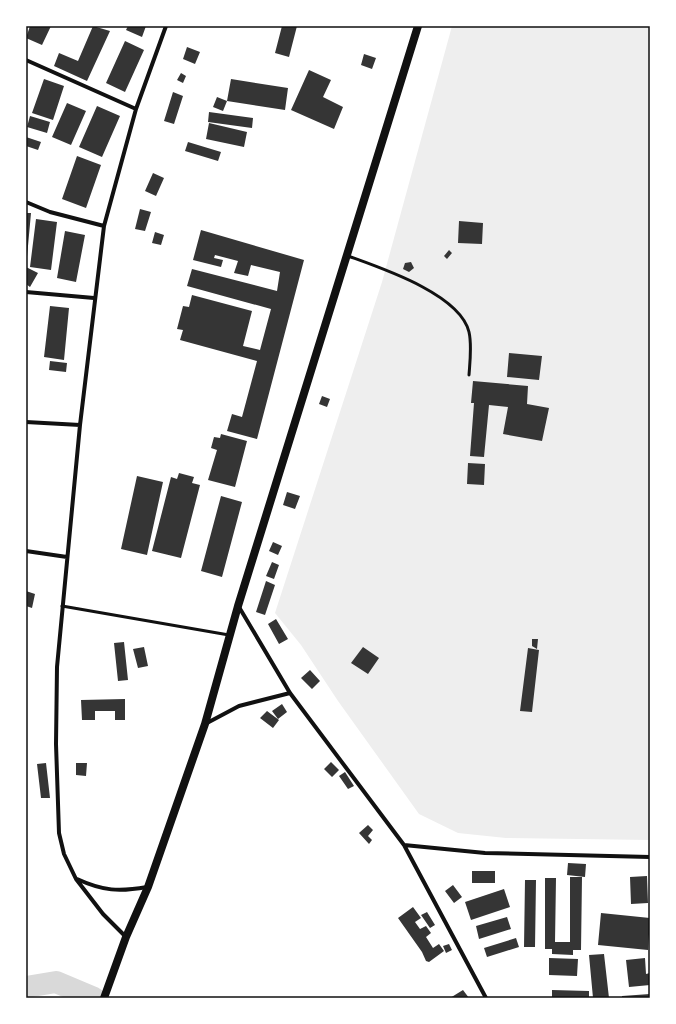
<svg xmlns="http://www.w3.org/2000/svg" width="676" height="1024" font-family="'Roboto Condensed',sans-serif">
<style>
.green{fill:#eee}
.lines{fill:none;stroke-linecap:round;stroke-linejoin:round}
.river{stroke:#d9d9d9;stroke-width:22}
.building{fill:#353535}
.service{stroke:#111;stroke-width:3}
.minor{stroke:#111;stroke-width:4}
.secondary{stroke:#111;stroke-width:8}
.neatline{fill:none;stroke:#111;stroke-width:1.5}
</style>
<rect width="100%" height="100%" fill="#fff"/>
<!-- green -->
<path class="green" d="M452,26h198v814l-144,-2 -48,-5 -39,-19 -81,-113 -37,-56 -26,-32 107,-331z"/>
<g class="lines">
<!-- river -->
<path class="river" d="M26,987l30,-5 38,16"/>
</g>
<!-- building -->
<path class="building" d="M30,26h21l-9,19 -16,-7z
M93,26l17,5 -23,50 -33,-15 5,-13 19,8z
M128,26h18l-4,11 -16,-7z
M282,26h15l-8,31 -14,-4z
M125,41l19,9 -19,42 -19,-9z
M187,47l13,5 -5,12 -12,-5z
M364,54l12,4 -4,11 -11,-4z
M309,70l22,10 -8,17 20,10 -9,22 -43,-19z
M181,73l5,3 -3,7 -6,-3z
M44,79l20,7 -11,34 -21,-7z
M231,79l57,9 -3,22 -58,-9z
M173,92l10,4 -9,28 -10,-3z
M217,97l10,4 -4,10 -10,-4z
M67,103l19,8 -15,34 -19,-8z
M97,106l23,10 -18,41 -23,-10z
M209,112l44,6 -1,10 -44,-6z
M30,116l20,6 -3,11 -20,-6z
M209,123l38,9 -3,15 -38,-8z
M26,137l15,5 -3,8 -12,-4z
M188,142l33,10 -3,9 -33,-10z
M77,156l24,9 -15,43 -24,-9z
M153,173l11,5 -8,18 -11,-5z
M140,209l11,3 -6,19 -10,-2z
M26,213h5l-4,44h-1z
M36,219l21,3 -6,48 -21,-3z
M459,221l24,2 -1,21 -24,-1z
M201,230l103,30 -47,179 -30,-8 5,-17 10,3 15,-56 -77,-21 3,-10 -6,-1 6,-23 6,1 3,-12 60,16 -9,35 17,4 11,-41 -84,-23 5,-17 85,22 3,-19 -29,-7 -3,11 -14,-3 4,-12 -23,-6 -1,3 9,2 -2,7 -28,-7z
M65,231l20,4 -9,47 -19,-4z
M155,232l9,3 -3,10 -9,-2z
M449,250l3,3 -5,6 -3,-3z
M411,262l3,6 -5,4 -6,-3 2,-6z
M26,267l12,6 -8,14 -4,-3z
M50,306l19,2 -5,52 -20,-3z
M509,353l33,3 -3,24 -32,-3z
M50,361l17,2 -1,9 -17,-2z
M473,381l55,5 -1,18 22,4 -7,33 -39,-7 5,-27 -19,-2 -5,52 -14,-1 4,-53h-3z
M322,396l8,3 -3,8 -8,-3z
M221,434l26,7 -12,46 -27,-7 9,-30 -6,-2 3,-11 6,1z
M468,463l17,1 -1,21 -17,-1z
M179,473l15,4 -2,6 8,2 -19,73 -29,-7 19,-74 6,2z
M137,476l26,6 -16,73 -26,-6z
M287,492l13,4 -5,13 -12,-4z
M221,496l21,6 -20,75 -21,-6z
M273,542l9,4 -4,9 -9,-4z
M272,562l7,3 -5,14 -8,-3z
M266,581l9,4 -10,30 -9,-3z
M26,591l9,3 -3,14 -6,-2z
M276,619l12,20 -9,5 -11,-20z
M532,639h6l-1,10 -5,-3z
M124,642l4,38 -10,1 -4,-38z
M144,647l4,19 -10,2 -5,-19z
M363,647l16,11 -11,16 -17,-11z
M528,648l11,2 -7,62 -12,-1z
M310,670l10,11 -8,8 -11,-11z
M125,699v21h-10v-9h-20v9h-13l-1,-20z
M282,704l5,8 -9,7 -6,-8z
M267,711l12,9 -6,8 -13,-10z
M331,762l8,8 -7,7 -8,-8z
M46,763l4,35h-9l-4,-34z
M76,763h11l-1,13 -10,-1z
M345,772l9,14 -6,3 -9,-13z
M368,825l5,5 -5,6 4,4 -3,4 -10,-11z
M568,863l18,1 -1,13 -18,-2z
M472,871h23v12h-23z
M647,876l1,27 -17,1 -1,-27z
M570,877h12l-1,73h-8v5l-21,-1v-5h-7v-71h11l-1,64h15z
M525,880h11l-1,67h-11z
M453,885l9,12 -8,6 -9,-12z
M504,889l6,18 -39,13 -6,-18z
M413,907l8,11 -6,4 5,7 6,-3 5,7 -5,4 7,11 6,-4 5,7 -15,11 -3,-1 -4,-9 -24,-34z
M427,912l8,13 -5,3 -9,-13z
M601,913l49,5 -2,32 -50,-5z
M507,917l4,12 -32,10 -3,-13z
M516,938l3,9 -32,10 -3,-9z
M449,944l3,6 -6,3 -3,-7z
M604,954l5,44h-16l-4,-43z
M549,958l29,1 -1,17 -28,-1z
M645,958l1,16 4,-1v12l-21,2 -3,-27z
M463,990l6,8h-19z
M552,990l37,1v7h-37z
M650,994v4h-28v-2z"/>
<g class="lines">
<!-- service -->
<path class="service" d="M348,256c33,12 112,38 121,76 3,13 1,29 0,43
M62,606l167,29"/>
<!-- minor -->
<path class="minor" d="M26,60l110,49
M26,202l24,10 54,14
M26,292l68,6
M26,422l54,3
M26,551l41,6
M239,607l51,86 114,152 82,153
M207,723l32,-17 51,-13
M404,845l81,8 165,4
M77,879c26,12 42,13 70,8
M126,937l-23,-23 -27,-35 -12,-25 -5,-21 -3,-89 1,-77 23,-242 24,-199 32,-117 30,-83"/>
<!-- secondary -->
<path class="secondary" d="M104,998l22,-61 22,-50 57,-163 33,-118 180,-580"/>
</g>
<!-- border -->
<rect width="676" height="1024" fill="none" stroke="#ffffff" stroke-width="54"/>
<rect x="27" y="27" width="622" height="970" class="neatline"/>
</svg>
